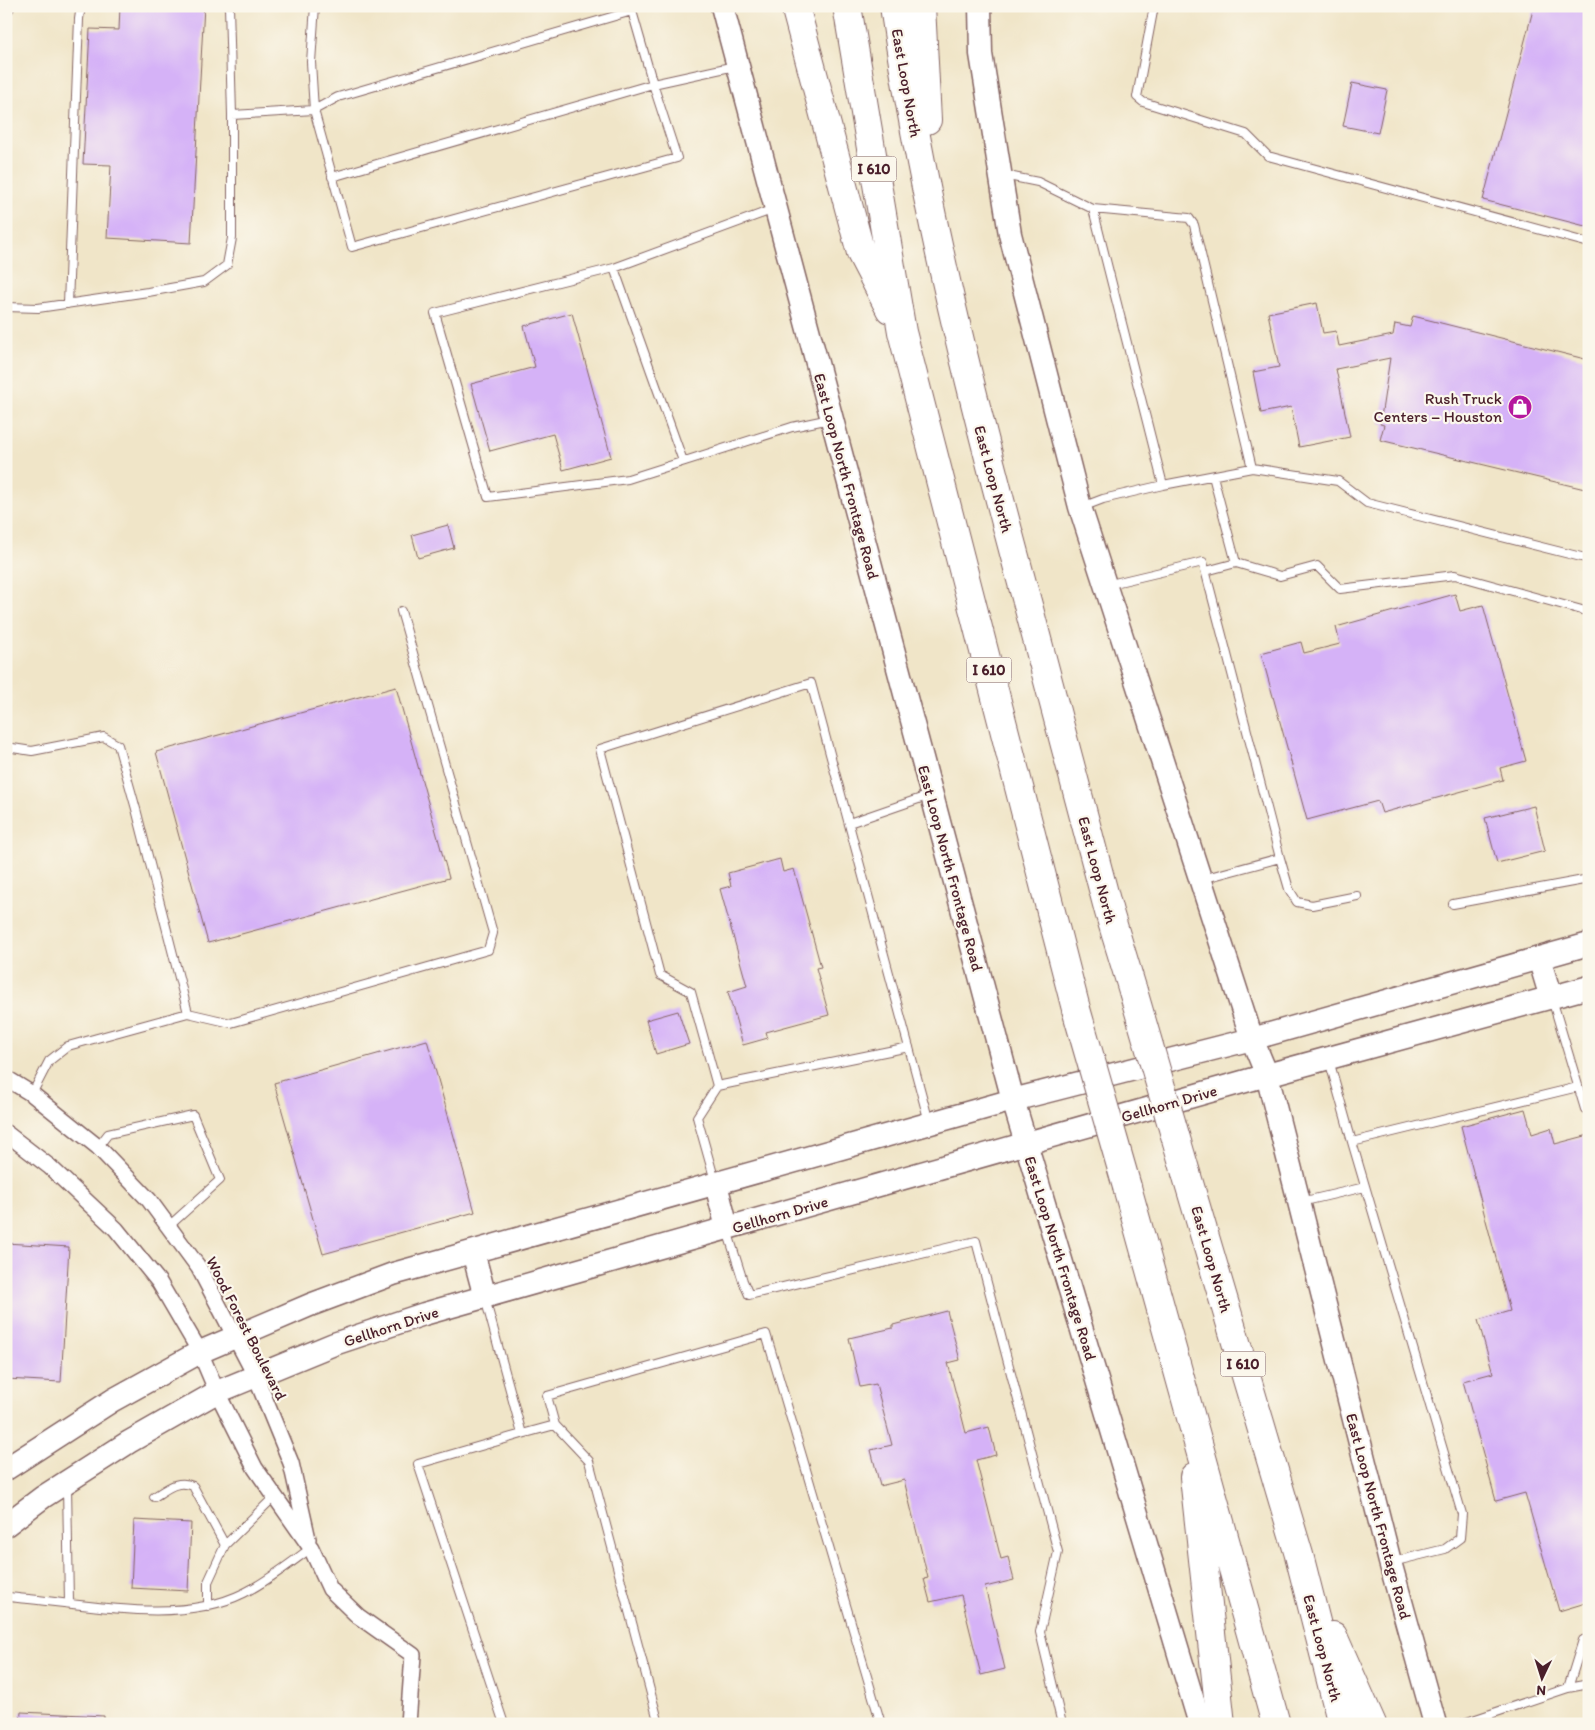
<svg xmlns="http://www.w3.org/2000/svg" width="1595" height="1730" font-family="Itim,sans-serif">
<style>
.building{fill:#d5b2f7}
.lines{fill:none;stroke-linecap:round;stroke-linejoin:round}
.service-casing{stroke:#846462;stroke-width:10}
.minor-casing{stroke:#846462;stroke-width:18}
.secondary-casing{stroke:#846462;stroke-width:25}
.motorway-casing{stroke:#846462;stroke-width:30}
.service{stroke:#fff;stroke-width:8}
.minor{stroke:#fff;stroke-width:15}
.secondary{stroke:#fff;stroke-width:22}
.motorway{stroke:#fff;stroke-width:28}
.motorway-bridge-casing{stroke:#846462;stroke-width:30;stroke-linecap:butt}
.motorway-bridge{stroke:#fff;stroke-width:28}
.labels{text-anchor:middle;stroke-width:4.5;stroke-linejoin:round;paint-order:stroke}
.shield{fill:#fbf7ec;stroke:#7f6065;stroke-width:1}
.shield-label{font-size:15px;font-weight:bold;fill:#4a1f2b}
.street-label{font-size:16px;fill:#4a1f2b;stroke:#fbf7ec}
.poi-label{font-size:16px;fill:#4a1f2b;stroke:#fbf7ec;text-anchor:end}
</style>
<rect width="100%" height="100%" fill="#fbf7ec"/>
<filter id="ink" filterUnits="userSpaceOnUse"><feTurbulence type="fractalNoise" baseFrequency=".02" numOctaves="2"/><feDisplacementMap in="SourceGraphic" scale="10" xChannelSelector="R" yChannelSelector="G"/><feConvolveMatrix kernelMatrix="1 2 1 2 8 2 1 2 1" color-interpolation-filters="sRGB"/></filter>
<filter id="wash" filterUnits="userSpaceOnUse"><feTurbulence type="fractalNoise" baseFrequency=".0096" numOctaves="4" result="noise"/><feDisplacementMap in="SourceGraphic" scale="20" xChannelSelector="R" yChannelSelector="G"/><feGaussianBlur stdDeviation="1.12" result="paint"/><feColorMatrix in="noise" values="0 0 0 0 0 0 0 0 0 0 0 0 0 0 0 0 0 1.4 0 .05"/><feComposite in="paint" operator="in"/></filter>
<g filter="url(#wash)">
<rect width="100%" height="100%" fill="#f0e5c8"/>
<g id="blocks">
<!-- building -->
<path class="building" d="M120,6h84l-13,237 -84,-5 4,-73 -28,-1 7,-135 29,1z
M1534,6h55v221l-106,-27z
M1352,83l35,7 -9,43 -35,-7z
M1317,303l6,30 13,-2 3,15 54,-11 2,-11 15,3 3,-11 176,44v130l-209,-50 4,-15 -4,-1 10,-66 -54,11 14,68 -51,10 -8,-40 -30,6 -8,-41 26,-5 -11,-54z
M572,313l39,144 -48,13 -10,-36 -63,17 -19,-67 64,-17 -11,-41z
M448,525l6,23 -36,10 -6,-23z
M1455,594l5,17 23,-6 43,156 -26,7 3,12 -121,33 -4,-12 -71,19 -46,-167 40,-11 3,11 36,-9 -4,-17z
M396,687l53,191 -241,65 -52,-191z
M1534,806l11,45 -48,12 -12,-45z
M780,859l3,13 11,-3 27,98 -5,1 13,47 -63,17 2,6 -25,7 -15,-53 19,-6 -27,-97 11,-3 -3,-13z
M678,1011l11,33 -33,10 -10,-34z
M427,1040l48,172 -152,42 -49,-171z
M1525,1109l7,25 19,-6 4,16 34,-9v467l-30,9 -34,-118 -29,8 -33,-120 30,-8 -15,-53 32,-9 -49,-185z
M6,1243l63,4 -8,135 -55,-3z
M947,1311l13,49 -12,3 18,70 23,-6 7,28 -20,5 25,99 7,-2 6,23 -29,7 20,82 -24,6 -20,-80 -31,7 -6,-23 4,-1 -24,-98 -24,6 -9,-36 21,-5 -16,-61 -16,3 -11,-49 44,-10v-3z
M134,1520l57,3 -3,68 -57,-3z
M21,1712l83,4v8h-84z"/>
</g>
</g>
<g filter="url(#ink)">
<use href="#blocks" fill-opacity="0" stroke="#846462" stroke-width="1"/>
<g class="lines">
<defs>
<path id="service" d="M229,6l3,109
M1154,6l-17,91 6,5 103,32 22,22 321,87
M1003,175l35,7 55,27 70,276
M332,177l321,-93 -21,-73 -294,86 -24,13 38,137 325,-89 -24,-74 82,-18
M774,209l-160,59 -179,45 53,184 140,-18 164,-52 38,-8
M1093,209l96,9 5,7 58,243
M614,268l69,193
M68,304l11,-285 2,-13
M6,307l32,1 110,-16 56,-10 23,-17 5,-27v-123l82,-5 -3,-48 4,-56
M1082,507l21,-8 60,-14 89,-17 86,13 29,22 222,56
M1236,563l44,13 37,-10 23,23 115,-14 134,37
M1206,571l30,-8 -23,-87
M1106,585l97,-23 77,296 -78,21
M6,747l26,4 72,-14 14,8 18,64 52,204 -120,33 -19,15 -17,33
M849,823l81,-28
M1280,858l9,31 8,13 15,3 45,-9
M1453,904l136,-25
M1552,999l33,110 4,-1
M188,1013l43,10 257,-73 5,-17 -92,-322
M1329,1060l23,82 110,372 -2,24 -15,11 -53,13
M717,1086l192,-39
M1352,1142l226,-55
M98,1147l10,-13 85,-19 27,65 -51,46
M715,1181l-18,-64 20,-31 -26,-94 -31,-17 -60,-226 211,-66 118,439
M1301,1202l64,-15
M727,1230l16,51 6,14 227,-54 82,311 -18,80 22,92
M485,1298l37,136 -104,30 86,260
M555,1425l34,36 70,263
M522,1434l33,-9 -8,-29 219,-62 115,390
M67,1485l2,118
M154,1497c13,-8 24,-18 39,-11l32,59
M6,1597c74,5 170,30 238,-4 24,-12 45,-29 67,-45
M208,1606v-24l17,-37 50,-49
M1568,1688l21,-4
M1461,1724l107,-36 15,-48 6,-2"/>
<path id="minor" d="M6,7v-1
M6,1078l26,16 66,53 51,53 50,68 56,107 36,88 17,76
M6,1133l44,34 66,62 43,53 41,70 17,40 38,76 56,80 19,41 28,27 55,39 -5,69"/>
<path id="secondary" d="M722,6l291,1094 187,624
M980,6l1,48 29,180 70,273 172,532 15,36 123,487 45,162
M1539,958l12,40
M716,1184l11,44
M473,1252l12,45
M6,1469l107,-69 87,-48 110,-47 83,-31 620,-174 239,-61 337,-95
M6,1525l37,-28 86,-55 88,-50 117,-48 90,-30 843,-239 322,-88"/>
<path id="motorway" d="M795,6l66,247 29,56
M847,6l55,326 174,677
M894,6c30,204 81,404 135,603 27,101 53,202 80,303l24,79
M921,6l6,114
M1186,1173l113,382 43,169
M1127,1187l149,537
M1194,1477l27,247
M1333,1636l39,88"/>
</defs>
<!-- service casing -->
<use href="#service" class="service-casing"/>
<!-- minor casing -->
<use href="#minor" class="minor-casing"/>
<!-- secondary casing -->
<use href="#secondary" class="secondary-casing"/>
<!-- motorway casing -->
<use href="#motorway" class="motorway-casing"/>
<!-- service -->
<use href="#service" class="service"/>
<!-- minor -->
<use href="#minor" class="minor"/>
<!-- secondary -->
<use href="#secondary" class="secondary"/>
<!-- motorway -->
<use href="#motorway" class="motorway"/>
<defs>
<path id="motorway-bridge" d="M1133,991l53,182
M1076,1009l51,178"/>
</defs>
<!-- motorway-bridge casing -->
<use href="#motorway-bridge" class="motorway-bridge-casing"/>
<!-- motorway-bridge -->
<use href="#motorway-bridge" class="motorway-bridge"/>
</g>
</g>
<!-- icons -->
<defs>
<symbol id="shop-disc" viewBox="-11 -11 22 22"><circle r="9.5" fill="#b5179e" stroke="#fbf7ec"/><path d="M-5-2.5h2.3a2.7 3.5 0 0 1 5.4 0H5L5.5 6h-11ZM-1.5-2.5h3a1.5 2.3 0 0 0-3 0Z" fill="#fff"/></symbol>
</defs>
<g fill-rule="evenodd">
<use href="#shop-disc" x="1506" y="393" width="28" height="28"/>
</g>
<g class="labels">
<!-- shield labels -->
<g class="shield">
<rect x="851.5" y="156.5" width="45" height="25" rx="4"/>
<rect x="966.5" y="657.5" width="45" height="25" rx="4"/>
<rect x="1220.5" y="1351.5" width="45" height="25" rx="4"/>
</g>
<g class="shield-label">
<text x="874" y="174">I 610</text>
<text x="989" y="675">I 610</text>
<text x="1243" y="1369">I 610</text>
</g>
<!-- street labels -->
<g class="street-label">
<text transform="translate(907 83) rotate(80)" y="6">East Loop North</text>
<text transform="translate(847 476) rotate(75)" y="6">East Loop North Frontage Road</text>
<text transform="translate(994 479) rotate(75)" y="6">East Loop North</text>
<text transform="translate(951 868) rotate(75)" y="6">East Loop North Frontage Road</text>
<text transform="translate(1098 870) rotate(75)" y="6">East Loop North</text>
<text transform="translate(1169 1103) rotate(-16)" y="6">Gellhorn Drive</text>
<text transform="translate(780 1214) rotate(-16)" y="6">Gellhorn Drive</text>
<text transform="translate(1061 1258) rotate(73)" y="6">East Loop North Frontage Road</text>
<text transform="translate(1212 1259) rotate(74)" y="6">East Loop North</text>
<text transform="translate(391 1326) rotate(-18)" y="6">Gellhorn Drive</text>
<text transform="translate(247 1328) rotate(63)" y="6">Wood Forest Boulevard</text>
<text transform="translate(1379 1516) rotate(75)" y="6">East Loop North Frontage Road</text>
<text transform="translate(1323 1648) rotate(75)" y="6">East Loop North</text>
</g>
<!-- poi labels -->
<g class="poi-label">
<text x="1502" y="404">Rush Truck<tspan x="1502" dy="18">Centers – Houston</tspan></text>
</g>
</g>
<!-- margin -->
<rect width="1595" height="1730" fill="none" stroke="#fbf7ec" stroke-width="25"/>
<!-- north arrow -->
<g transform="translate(1542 1678) rotate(184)" stroke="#fbf7ec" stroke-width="4" paint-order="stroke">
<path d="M0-4L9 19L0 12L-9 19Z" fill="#4a1f2b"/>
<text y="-8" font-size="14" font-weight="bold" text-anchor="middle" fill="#4a1f2b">N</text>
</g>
</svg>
